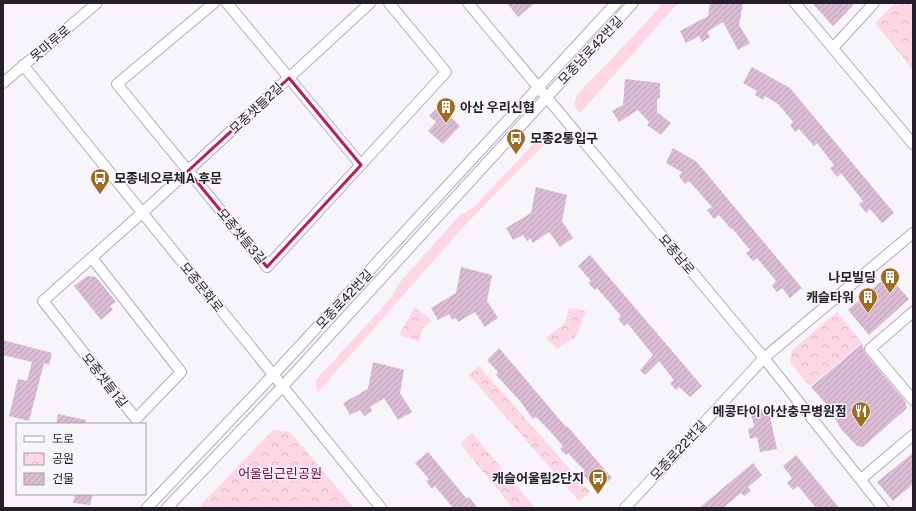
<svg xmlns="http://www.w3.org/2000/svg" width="916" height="511" font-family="'Public Sans','Noto Sans KR',sans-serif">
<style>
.green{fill:#fdd7e3}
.park{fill:url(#park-crowns)}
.building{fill:url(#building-hatch)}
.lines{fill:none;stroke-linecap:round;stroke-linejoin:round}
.street-casing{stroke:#b8a7c6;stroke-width:12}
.street{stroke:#fff;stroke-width:10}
.marked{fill:none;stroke:#c2185b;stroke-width:3;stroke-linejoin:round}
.labels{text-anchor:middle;stroke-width:3;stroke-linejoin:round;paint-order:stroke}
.street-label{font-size:13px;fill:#251f2b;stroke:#f7f4fa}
.poi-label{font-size:13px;font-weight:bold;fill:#251f2b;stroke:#f7f4fa;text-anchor:end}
.park-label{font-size:13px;fill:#800145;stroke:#f7f4fa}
</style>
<defs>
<pattern id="park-crowns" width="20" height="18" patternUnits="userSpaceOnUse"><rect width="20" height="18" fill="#fdd7e3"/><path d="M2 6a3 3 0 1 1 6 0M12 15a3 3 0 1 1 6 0" fill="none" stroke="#d9b8c3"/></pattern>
<pattern id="building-hatch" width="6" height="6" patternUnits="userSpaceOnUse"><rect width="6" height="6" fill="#dbbcd5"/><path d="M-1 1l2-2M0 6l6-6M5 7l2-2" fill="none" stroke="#bca1b7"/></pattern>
</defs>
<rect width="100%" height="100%" fill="#f7f4fa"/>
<!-- green -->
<path class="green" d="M662,3h16l-98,110 -6,-7 3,-11 77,-81z
M540,137l11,1 -85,86 -149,169 -1,-13 75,-82 9,-16 60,-67 14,-8z"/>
<!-- park -->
<path class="park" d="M895,3h18v67l-38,-47z
M415,307l17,14 -10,8 -3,12 -20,-6z
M569,308l17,3 -10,25 -19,13 -11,-11 19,-15z
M837,312l25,31 -52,43 -20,-23 2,-13z
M479,366l111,126 -11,9 -110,-126z
M273,430l17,2 64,76h-152l-2,-2z
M472,433l63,75h-22l-53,-64z"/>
<!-- building -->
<path class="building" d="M507,3h28l-17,14z
M710,3h33l-4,22 11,18 -12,7 -15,-28 -16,10 3,5 -8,5 -3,-6 -13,7 -6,-12 28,-15z
M812,3h43l-22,23z
M752,67l38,21 104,125 -12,10 -12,-14 -4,4 -7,-9 4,-3 -22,-28 -4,4 -7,-9 4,-3 -17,-22 -3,3 -15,-17 -4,3 -5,-7 3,-3 -15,-18 -13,-8 -2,4 -8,-5 2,-4 -14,-8z
M625,79l35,4v15l-3,1v13l14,11 -10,12 -14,-10 2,-3 -11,-12 -19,12 -7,-11 11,-6z
M439,106l21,20 -17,18 -15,-13 8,-9 -7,-6z
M673,148l24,14 105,126 -12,10 -8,-10 -5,4 -5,-6 4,-5 -19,-23 -4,3 -7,-8 4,-3 -18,-22 -1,1 -12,-14 -5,4 -7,-9 5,-3 -23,-26 -4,3 -6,-8 3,-4 -16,-9z
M536,187l31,8 -5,26 11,17 -13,9 -11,-15 -16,11 -3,-5 -3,3 -4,-6 -10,5 -7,-12 25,-15z
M590,255l112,131 -12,11 -11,-10 -3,3 -6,-7 4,-3 -15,-19 -14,14 -5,-5 13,-15 -25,-31 -4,2 -6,-7 3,-3 -24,-28 -2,2 -7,-7 3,-2 -13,-15z
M461,267l31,8 -5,26 11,17 -13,9 -10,-15 -17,10 -2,-4 -4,2 -3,-6 -11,6 -7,-12 25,-15z
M888,275l21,24 -40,36 -21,-25z
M87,276l9,1 20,25 -6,4 3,4 -12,10 -27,-34z
M3,340l49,13 -3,12 -5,-2 -15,58 -20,-5 9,-37 9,2 5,-19 -29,-7z
M862,344l3,9 40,48 2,7 -44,39 -6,-1 -16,-17 -13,-23 -17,-19z
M499,348l67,79 1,-1 45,52 -12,10 -9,-10 -3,2 -6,-6 3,-3 -17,-18 -2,2 -6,-6 3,-3 -14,-16 -13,-13 -3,2 -13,-18 -24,-26 2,-3 -11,-12z
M373,362l31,8 -4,23 12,19 -14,8 -14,-22 -14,9 2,4 -8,5 -4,-6 -10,5 -7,-12 25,-14z
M768,408l9,41 -17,3 -3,-15 -7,2 -2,-10 6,-2 -3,-15z
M58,414l28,6v4h-30z
M428,452l39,47 2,-2 9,11h-25l-18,-22 -3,3 -6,-8 3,-2 -14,-16z
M913,453v31l-20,17 -16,-19z
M796,455l43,53h-23l-18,-22 -5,4 -6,-7 5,-5 -9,-12z
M753,463l9,12 -14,12 3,4 -7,5 -3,-3 -18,15h-24z
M75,494h18l-3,11 -17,-2z"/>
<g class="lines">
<defs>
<path id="street" d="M214,3l-97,81 150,183 179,-195 -57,-69
M227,3l134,162
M468,3l296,355 119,150
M795,3l118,141
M833,48l41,-45
M23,65l358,443
M3,83l94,-80
M92,258l89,114 -45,47 -93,-118 99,-88 228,-210
M913,312l-43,37 43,51
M861,479l52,-44
M147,508l126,-133 343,-372
M167,508l116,-122 350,-383
M625,508l139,-150 149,-125"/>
</defs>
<!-- street casing -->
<use href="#street" class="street-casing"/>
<!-- street -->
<use href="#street" class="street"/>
</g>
<!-- marked area -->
<path class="marked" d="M289,78l72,87 -94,102 -79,-96z"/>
<!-- icons -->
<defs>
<symbol id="building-pin" viewBox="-11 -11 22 30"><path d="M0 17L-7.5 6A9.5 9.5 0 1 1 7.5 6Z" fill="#9e6b21" stroke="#f7f4fa"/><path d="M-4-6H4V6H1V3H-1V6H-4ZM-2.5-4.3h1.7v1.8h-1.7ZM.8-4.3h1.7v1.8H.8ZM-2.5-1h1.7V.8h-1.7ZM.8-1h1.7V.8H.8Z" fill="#fff"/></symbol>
<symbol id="bus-pin" viewBox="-11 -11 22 30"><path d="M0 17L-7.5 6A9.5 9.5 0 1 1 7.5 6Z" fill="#9e6b21" stroke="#f7f4fa"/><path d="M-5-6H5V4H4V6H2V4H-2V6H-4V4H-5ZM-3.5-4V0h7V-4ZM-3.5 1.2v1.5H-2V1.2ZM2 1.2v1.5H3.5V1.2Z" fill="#fff"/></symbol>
<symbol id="restaurant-pin" viewBox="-11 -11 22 30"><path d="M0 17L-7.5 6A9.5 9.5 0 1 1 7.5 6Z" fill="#9e6b21" stroke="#f7f4fa"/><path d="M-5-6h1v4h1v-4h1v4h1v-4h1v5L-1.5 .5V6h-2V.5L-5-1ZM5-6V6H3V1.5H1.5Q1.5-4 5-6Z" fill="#fff"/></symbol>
</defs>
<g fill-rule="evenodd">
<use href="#building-pin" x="435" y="96" width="22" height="30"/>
<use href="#bus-pin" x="505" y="127" width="22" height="30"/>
<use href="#bus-pin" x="89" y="167" width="22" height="30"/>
<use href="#building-pin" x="879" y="266" width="22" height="30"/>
<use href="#building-pin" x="857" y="286" width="22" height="30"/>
<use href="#restaurant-pin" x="850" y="400" width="22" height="30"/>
<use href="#bus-pin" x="587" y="467" width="22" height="30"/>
</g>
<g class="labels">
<!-- street labels -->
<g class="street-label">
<text transform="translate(50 43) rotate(-40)" y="5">못마루로</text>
<text transform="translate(590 50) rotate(-47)" y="5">모종남로42번길</text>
<text transform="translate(256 108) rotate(-43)" y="5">모종샛들2길</text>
<text transform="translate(242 236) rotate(50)" y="5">모종샛들3길</text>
<text transform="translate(677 254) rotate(50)" y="5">모종남로</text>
<text transform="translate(202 287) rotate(51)" y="5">모종문화로</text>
<text transform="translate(344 299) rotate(-47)" y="5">모종로42번길</text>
<text transform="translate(105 380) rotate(52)" y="5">모종샛들1길</text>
<text transform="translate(678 450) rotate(-47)" y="5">모종로22번길</text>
</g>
<!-- poi labels -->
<g class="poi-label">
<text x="460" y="112" text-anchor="start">아산 우리신협</text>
<text x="530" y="143" text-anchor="start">모종2통입구</text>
<text x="114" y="183" text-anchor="start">모종네오루체A 후문</text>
<text x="876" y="282">나모빌딩</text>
<text x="854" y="302">캐슬타워</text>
<text x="847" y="416">메콩타이 아산충무병원점</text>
<text x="584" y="483">캐슬어울림2단지</text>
</g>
<!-- park labels -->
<g class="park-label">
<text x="280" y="478">어울림근린공원</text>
</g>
</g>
<!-- border -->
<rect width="916" height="511" fill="none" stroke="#251f2b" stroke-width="8"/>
<!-- legend -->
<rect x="16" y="423" width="130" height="72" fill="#f7f4fa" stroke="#a39fa7"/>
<rect x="24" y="436" width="20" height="6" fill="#ffffff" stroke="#a39fa7"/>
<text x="52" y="443" font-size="12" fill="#251f2b">도로</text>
<rect x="24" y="453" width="20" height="12" fill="url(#park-crowns)" stroke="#a39fa7"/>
<text x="52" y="463" font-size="12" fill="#251f2b">공원</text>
<rect x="24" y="473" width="20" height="12" fill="url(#building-hatch)" stroke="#a39fa7"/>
<text x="52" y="483" font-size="12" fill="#251f2b">건물</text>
</svg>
